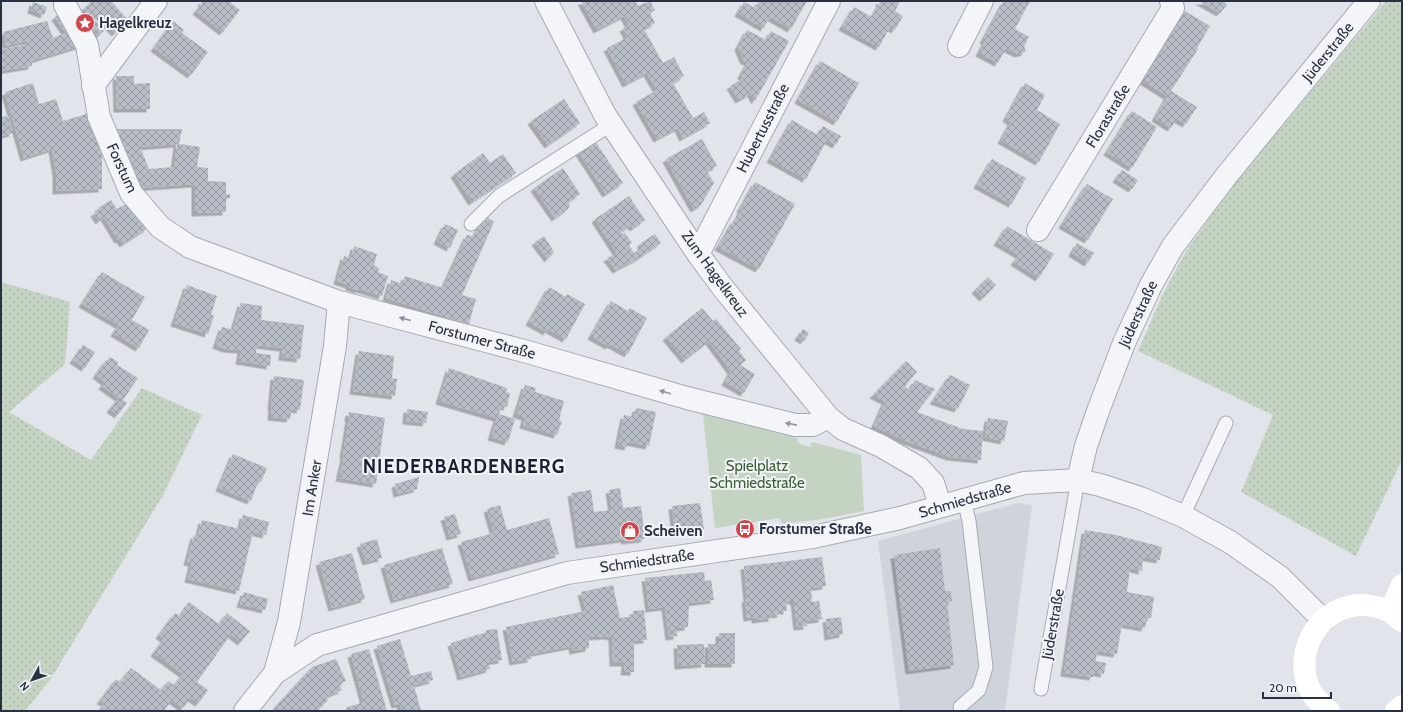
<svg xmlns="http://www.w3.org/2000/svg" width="1403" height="712" font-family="Cabin,sans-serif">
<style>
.built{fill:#cfd3dc}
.grass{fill:url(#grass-dots)}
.park{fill:#c5d4c2}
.building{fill:url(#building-cross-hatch);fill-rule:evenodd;filter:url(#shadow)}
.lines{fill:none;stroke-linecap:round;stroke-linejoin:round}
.lane-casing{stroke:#a6aab4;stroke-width:15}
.street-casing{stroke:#a6aab4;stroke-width:24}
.lane{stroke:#f4f5f8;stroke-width:13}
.street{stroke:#f4f5f8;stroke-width:22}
.secondary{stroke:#fff;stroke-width:22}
.oneway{fill:#8e929d}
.labels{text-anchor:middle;stroke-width:4;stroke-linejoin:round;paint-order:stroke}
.poi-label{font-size:15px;font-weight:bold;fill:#293042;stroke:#f1f3f7;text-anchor:start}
.street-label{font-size:15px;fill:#293042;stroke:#f1f3f7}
.park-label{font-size:15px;fill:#3a5e36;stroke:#f1f3f7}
.district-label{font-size:19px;font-weight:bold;letter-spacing:1px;fill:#1b2133;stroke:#f1f3f7}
</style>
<defs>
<pattern id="grass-dots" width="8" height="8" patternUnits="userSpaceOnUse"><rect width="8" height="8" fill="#c5d4c2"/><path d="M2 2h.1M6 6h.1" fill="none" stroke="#a9b6a8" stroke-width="1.8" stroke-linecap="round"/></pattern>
<pattern id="building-cross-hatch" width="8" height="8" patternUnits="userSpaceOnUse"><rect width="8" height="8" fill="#b8bdc7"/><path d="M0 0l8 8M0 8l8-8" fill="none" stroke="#969aa3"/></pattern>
<filter id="shadow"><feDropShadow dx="-3.5" dy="3.5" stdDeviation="0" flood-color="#0004"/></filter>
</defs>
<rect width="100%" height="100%" fill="#e1e4ea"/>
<!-- built -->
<path class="built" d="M1018,503l14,2 -27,206h-105l-22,-170z"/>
<!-- grass -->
<path class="grass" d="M1386,1h16v459l-46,96 -115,-64 32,-77 -135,-64 25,-57 23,-43 49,-68z
M1,282l69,20 -5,62 -56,48 82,48 51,-72 60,27 -40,82 -112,183 -25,31h-24z"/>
<!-- park -->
<path class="park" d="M703,414l88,22 6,2 1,5 12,4 2,-5 49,13 3,56 -41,8 -41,5 -2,-6 -65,10z"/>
<!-- building -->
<path class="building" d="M92,1h19l18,20 -14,12 -16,-18 -5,4 10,12 -6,5 -21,-21z
M201,1h27l12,9 -17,22 -27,-21 6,-7z
M581,1h54l3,5 12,-5 5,9 -5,3 5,10 -11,6 19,34 11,-6 10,19 -11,7 20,35 11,-6 6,11 -27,15 -5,-10 -21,11 -21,-37 21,-12 -10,-17 -21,11 -19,-36 21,-11 -5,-9 6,-3 -5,-9 -27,14z
M759,1h48l-16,28 -21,-12 -6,11 -26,-15 6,-11 11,6z
M878,1h22l-5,10 8,5 -8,14 -5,-3 -11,20 -37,-20 12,-20 18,10 8,-14z
M1004,1h26l-15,28 14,8 -5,9 2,6 -8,2 -12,-6 -8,15 -19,-10 6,-12 -2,-1z
M1199,1h25l3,4 -7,8z
M33,2l14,5 -3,8 -13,-5z
M1185,11l25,15 -13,22 1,1 -27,42 26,16 -11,17 -9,-5 -6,9 -16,-10 12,-22 -25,-16 30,-51h1z
M62,12l21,33 -52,16 1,5 -31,5v-21l26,-6 -1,-3 -20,5 -3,-14 44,-11 6,17 13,-5 -11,-16z
M173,21l11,9 -2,3 26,19 -17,23 -37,-27z
M747,30l19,10 5,-9 18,10 -34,60 -14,-26 7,-13 -4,-1 -6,-14z
M820,61l39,22 -22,39 -39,-22z
M116,76h18v8l16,-1v26h-33z
M742,79l8,15 -11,6 -9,-14z
M33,83l6,21 17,-5 7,22 27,-8 12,35v41l-46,2v-19l-4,-23 -28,9 -19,-66z
M1025,83l20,12 -8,15 23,14 -21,38 -38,-22 10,-18 -5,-4z
M564,99l16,24 -32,22 -17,-24z
M1132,111l25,16 -25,41 -25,-16z
M9,116l4,17 -12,3v-19z
M792,120l26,15 5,-9 18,10 -5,9 -9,-5 -21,39 -36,-20z
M113,129h69l-3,15 21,3 -3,20 11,1v13l18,1v13l4,-1v4h-4v14l-31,1v-29l-57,4zM177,144l-3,23 -25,2 -9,-22z
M702,139l15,27 -10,5 7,12 -13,22 -7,4 -28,-50z
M595,141l28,42 -17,11 -27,-42z
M483,153l7,10 13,-9 13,19 -44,29 -18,-28z
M992,159l34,19 -14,26 -35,-19z
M563,168l17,26 -12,8 2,3 -2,4 -13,9 -21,-30z
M1122,170l16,10 -6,9 -16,-10z
M755,182l40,22 -36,65 -41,-22 16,-27 2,1 5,-11 -1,-1z
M1087,184l26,15 -25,41 -26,-15z
M629,196l16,24 -12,8 -2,-3 -10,7 1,2 3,-1 7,10 -3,2 5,8 7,-4v-6l14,-9 6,9 -24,16 -21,11 -9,-12 10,-5 -22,-34z
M111,200l6,9 14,-8 17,27 -25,16 -3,-5 -2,1 -14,-23 -5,4 -5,-8 5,-3 -1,-2z
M486,216l8,6 -32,73 14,4 -7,25 -83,-26 5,-18 11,4 3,-8 38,12 24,-53 7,2 7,-15 2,1z
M445,224l13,6 -8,18 -13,-7z
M1007,226l47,28 -15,24 -25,-16 5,-7 -22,-13z
M544,236l10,16 -6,7 -13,-17z
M1077,243l17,10 -6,10 -16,-10z
M354,246l23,8 -3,11 5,3 -1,4 10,4 -6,20 -23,-7 -1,1 -9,-3v-2l-12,-4 7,-25 7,2z
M102,272l43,25 -13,23 17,10 -10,18 -25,-15 5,-8 -37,-21z
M988,277l8,8 -13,13 -8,-8z
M187,285l30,11 -6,19 3,1 -6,18 -34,-11z
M549,287l17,10 1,-3 18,10 -19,35 -18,-10 -1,3 -18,-10z
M611,301l17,10 2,-3 17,10 -19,36 -18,-10 -1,2 -18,-10z
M241,303l21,3 -1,14 43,5 -4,34 -18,-2 1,-9 -26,-3 -1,8 15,2 -1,11 -31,-5 2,-11 -15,-1 -10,-4 6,-18 11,3z
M702,308l11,13 3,-2 25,30 -2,2 7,9 -6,5 15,9 -11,19 -19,-11 6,-11 -22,-30 -24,19 -19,-23z
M803,329l6,4 -5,8 -6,-4z
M83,345l12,7 -10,16 -12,-8z
M359,351l35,5 -2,22 5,1 -2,17 -42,-5z
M110,357l8,5 -1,3 21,13 -15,22 4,3 -9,12 -8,-6 9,-11 -17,-12 3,-4 -9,-7 10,-15 1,1z
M906,361l11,11 -8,9 -4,6 5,3 5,-10 20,9 -18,23 46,17 20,2 -2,29 -31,-3 -46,-17 -30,-14 11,-25 -12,-6z
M449,368l58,20 -1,4 4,1 -3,14 -5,-1 -3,8 16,5 -7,23 -17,-5 6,-19 -58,-17z
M950,375l20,10 -12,24 -25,-8z
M274,376l30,4 -4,30 -8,-1 -2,10 -19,-2 1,-10h-1z
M525,385l11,3 -1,4 29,9 -5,19 3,1 -5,14 -34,-10 2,-8 -9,-3z
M636,408l20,4 -7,34 -20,-4 -1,5 -10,-2 6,-30 10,2z
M407,409l21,3 -2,11 -20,-2z
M349,412l36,6 -9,66 -37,-6 5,-22 -1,-1 6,-37h-1z
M988,418l20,3 -4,20 -19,-4z
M233,454l34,14 -6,14h-3l-7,19 -32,-13z
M419,477l-2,12 -20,5 -2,-10z
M620,488l3,20 18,-2 4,31 -1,2 -19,2 -1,-2 -45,6 -8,-52 20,-3 3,22 18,-2 -3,-20z
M700,503l4,26 -29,4 -3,-27z
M500,505l7,25 42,-12 10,36 -87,24 -11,-36 33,-9 -7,-24z
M455,514l6,20 -11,3 -6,-20z
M243,515l26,7 -3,13 -13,-3 -14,59 -51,-12 4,-16 -5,-1 7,-27 4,1 4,-16 38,9z
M1085,530l31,5 46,12 -2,13 -17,-3 -1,14 -12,-3 -3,24 27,5 -3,21h-4l-2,10 -23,-4 -5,30 -20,-3 -1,10 10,2 -2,11 -10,-2 -1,5 -29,-4z
M377,539l5,19 -16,4 -6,-18z
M442,548l11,36 -59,16 -10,-35z
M940,548l5,43h6l1,10 -5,1 7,63 -45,6 -15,-116z
M352,553l13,46 -33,9 -13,-46z
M822,557l4,29 -15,2 1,14 7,-1 3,18 -16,2 1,5 -10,1 -3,-26h-5l-3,2 1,8h-7l1,3 -9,1v3l-17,2v-3l-8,1 -2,-19h2l-3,-33z
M704,572l1,9 6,-1 3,20 -25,3 -1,24 -11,1v8l-8,1 -4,-30 -16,2 -4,-31z
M613,585l7,33 13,-2v-5l11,-1 3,30 -13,1v31h-10l1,-9h-12l-1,-26 -5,-1 -18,1v11l-16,3 -1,-5 -42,8 1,5 -18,3 -7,-35 80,-16 -5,-19z
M244,592l24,7 -3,11 -25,-6z
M189,602l30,22 8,-11 23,18 -9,11 -10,-8 -34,48 11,8 -9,13 -8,-5 -8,10 -11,-8 -8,11h-65l6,-8 -5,-2 16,-22 4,3 11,-14 30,22 7,-9 6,4 9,-11 -29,-21 10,-14 -5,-4 16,-22 5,3z
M841,617l2,17 -15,3 -2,-18z
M497,629l5,31 -14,2 2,7 -29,8 -10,-34 29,-9h6v-4z
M719,633h16v31h-27v-20h11z
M400,639l11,37 20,-5 2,9 -19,5 7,26h-19l-2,-7 -5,1 -18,-59z
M704,644l1,20 -27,2 -1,-21z
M369,649l18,62h-42l3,-4 16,-5 -13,-48z
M336,659l10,22 -7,3 3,6 -17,7 3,3 -11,11h-44l5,-7 34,-37z"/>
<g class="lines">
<defs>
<path id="lane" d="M471,224l28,-28 113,-72
M1183,516l43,-93
M1041,689l37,-209
M960,707l19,-17 7,-23 -17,-146 -5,-21"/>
<path id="street" d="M546,1l59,114 93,139 25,34 105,129 15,12 38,17 38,22 14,15 7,23
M65,5l22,40 12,72 32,76 29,34 30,20 149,55 185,49 163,47 108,27h18l15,-8
M959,46l23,-45
M93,86l63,-85
M1038,230l135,-222 -2,-7
M698,254l131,-253
M1078,480l8,-34 12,-35 26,-68 27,-58 22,-39 54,-71 142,-174
M275,673l14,-51 46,-276 4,-44
M245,711l30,-38 42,-28 250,-72 246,-36 87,-19 124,-35 54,-3 22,5 40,13 43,18 47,26 50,35 43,43"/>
</defs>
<!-- lane casing -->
<use href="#lane" class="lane-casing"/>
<!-- street casing -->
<use href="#street" class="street-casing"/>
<!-- lane -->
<use href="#lane" class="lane"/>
<!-- street -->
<use href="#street" class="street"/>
<!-- secondary -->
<path class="secondary" d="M1390,612l12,-27
M1329,711c-9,-7 -17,-15 -21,-26 -14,-38 14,-81 56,-80 8,1 18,2 26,7 4,2 8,6 12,9
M1396,711l6,-5"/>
</g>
<!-- one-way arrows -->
<defs><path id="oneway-solid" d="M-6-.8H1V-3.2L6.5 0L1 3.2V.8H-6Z"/></defs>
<g class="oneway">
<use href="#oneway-solid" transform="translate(405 319) rotate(-165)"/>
<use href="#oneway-solid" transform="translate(665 392) rotate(-164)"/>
<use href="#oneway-solid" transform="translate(791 424) rotate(-169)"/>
</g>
<!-- icons -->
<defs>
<symbol id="sight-disc" viewBox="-11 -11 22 22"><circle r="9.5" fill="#d1444c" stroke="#f1f3f7"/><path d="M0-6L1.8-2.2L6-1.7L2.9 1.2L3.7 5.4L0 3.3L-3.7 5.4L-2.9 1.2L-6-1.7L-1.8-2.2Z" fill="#fff"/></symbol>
<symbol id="bus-disc" viewBox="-11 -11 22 22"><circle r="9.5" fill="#d1444c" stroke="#f1f3f7"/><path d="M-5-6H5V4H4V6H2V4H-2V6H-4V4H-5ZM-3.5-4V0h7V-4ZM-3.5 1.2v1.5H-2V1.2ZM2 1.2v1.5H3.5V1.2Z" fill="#fff"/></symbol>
<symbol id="shop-disc" viewBox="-11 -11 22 22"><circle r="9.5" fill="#d1444c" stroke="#f1f3f7"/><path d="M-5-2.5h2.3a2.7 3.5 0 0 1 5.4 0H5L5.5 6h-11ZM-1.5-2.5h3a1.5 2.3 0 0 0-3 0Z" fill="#fff"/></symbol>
</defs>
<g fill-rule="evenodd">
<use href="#sight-disc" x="74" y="12" width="22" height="22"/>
<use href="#bus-disc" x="734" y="518" width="22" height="22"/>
<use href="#shop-disc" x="619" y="520" width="22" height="22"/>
</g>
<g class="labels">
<!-- poi labels -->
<g class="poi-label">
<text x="99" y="28">Hagelkreuz</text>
<text x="759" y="534">Forstumer Straße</text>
<text x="644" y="536">Scheiven</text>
</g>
<!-- street labels -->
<g class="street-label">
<text transform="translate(1328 52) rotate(-51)" y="5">Jüderstraße</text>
<text transform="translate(1108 116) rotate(-59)" y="5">Florastraße</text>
<text transform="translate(763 128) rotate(-63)" y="5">Hubertusstraße</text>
<text transform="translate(122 168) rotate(65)" y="5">Forstum</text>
<text transform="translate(715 274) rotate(54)" y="5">Zum Hagelkreuz</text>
<text transform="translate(1138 314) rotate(-65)" y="5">Jüderstraße</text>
<text transform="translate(482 340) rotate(15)" y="5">Forstumer Straße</text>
<text transform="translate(312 488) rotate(-81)" y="5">Im Anker</text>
<text transform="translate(965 500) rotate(-16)" y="5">Schmiedstraße</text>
<text transform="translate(647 561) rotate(-8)" y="5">Schmiedstraße</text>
<text transform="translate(1053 624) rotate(-80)" y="5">Jüderstraße</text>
</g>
<!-- park labels -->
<g class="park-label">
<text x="757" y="471">Spielplatz<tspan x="757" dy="17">Schmiedstraße</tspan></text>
</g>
<!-- district labels -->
<g class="district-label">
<text x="464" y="473">NIEDERBARDENBERG</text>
</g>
</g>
<!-- border -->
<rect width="1403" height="712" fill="none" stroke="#293042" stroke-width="4"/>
<!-- north arrow -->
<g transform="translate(32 680) rotate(230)" stroke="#f1f3f7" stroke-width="3" paint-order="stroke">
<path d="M0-3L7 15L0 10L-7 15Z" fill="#293042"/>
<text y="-6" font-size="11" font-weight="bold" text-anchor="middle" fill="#293042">N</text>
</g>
<!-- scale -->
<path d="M1263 692v6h68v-6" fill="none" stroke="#293042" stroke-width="2"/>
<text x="1269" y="692" font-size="12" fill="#293042" stroke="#f1f3f7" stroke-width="3" paint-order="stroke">20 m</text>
</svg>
